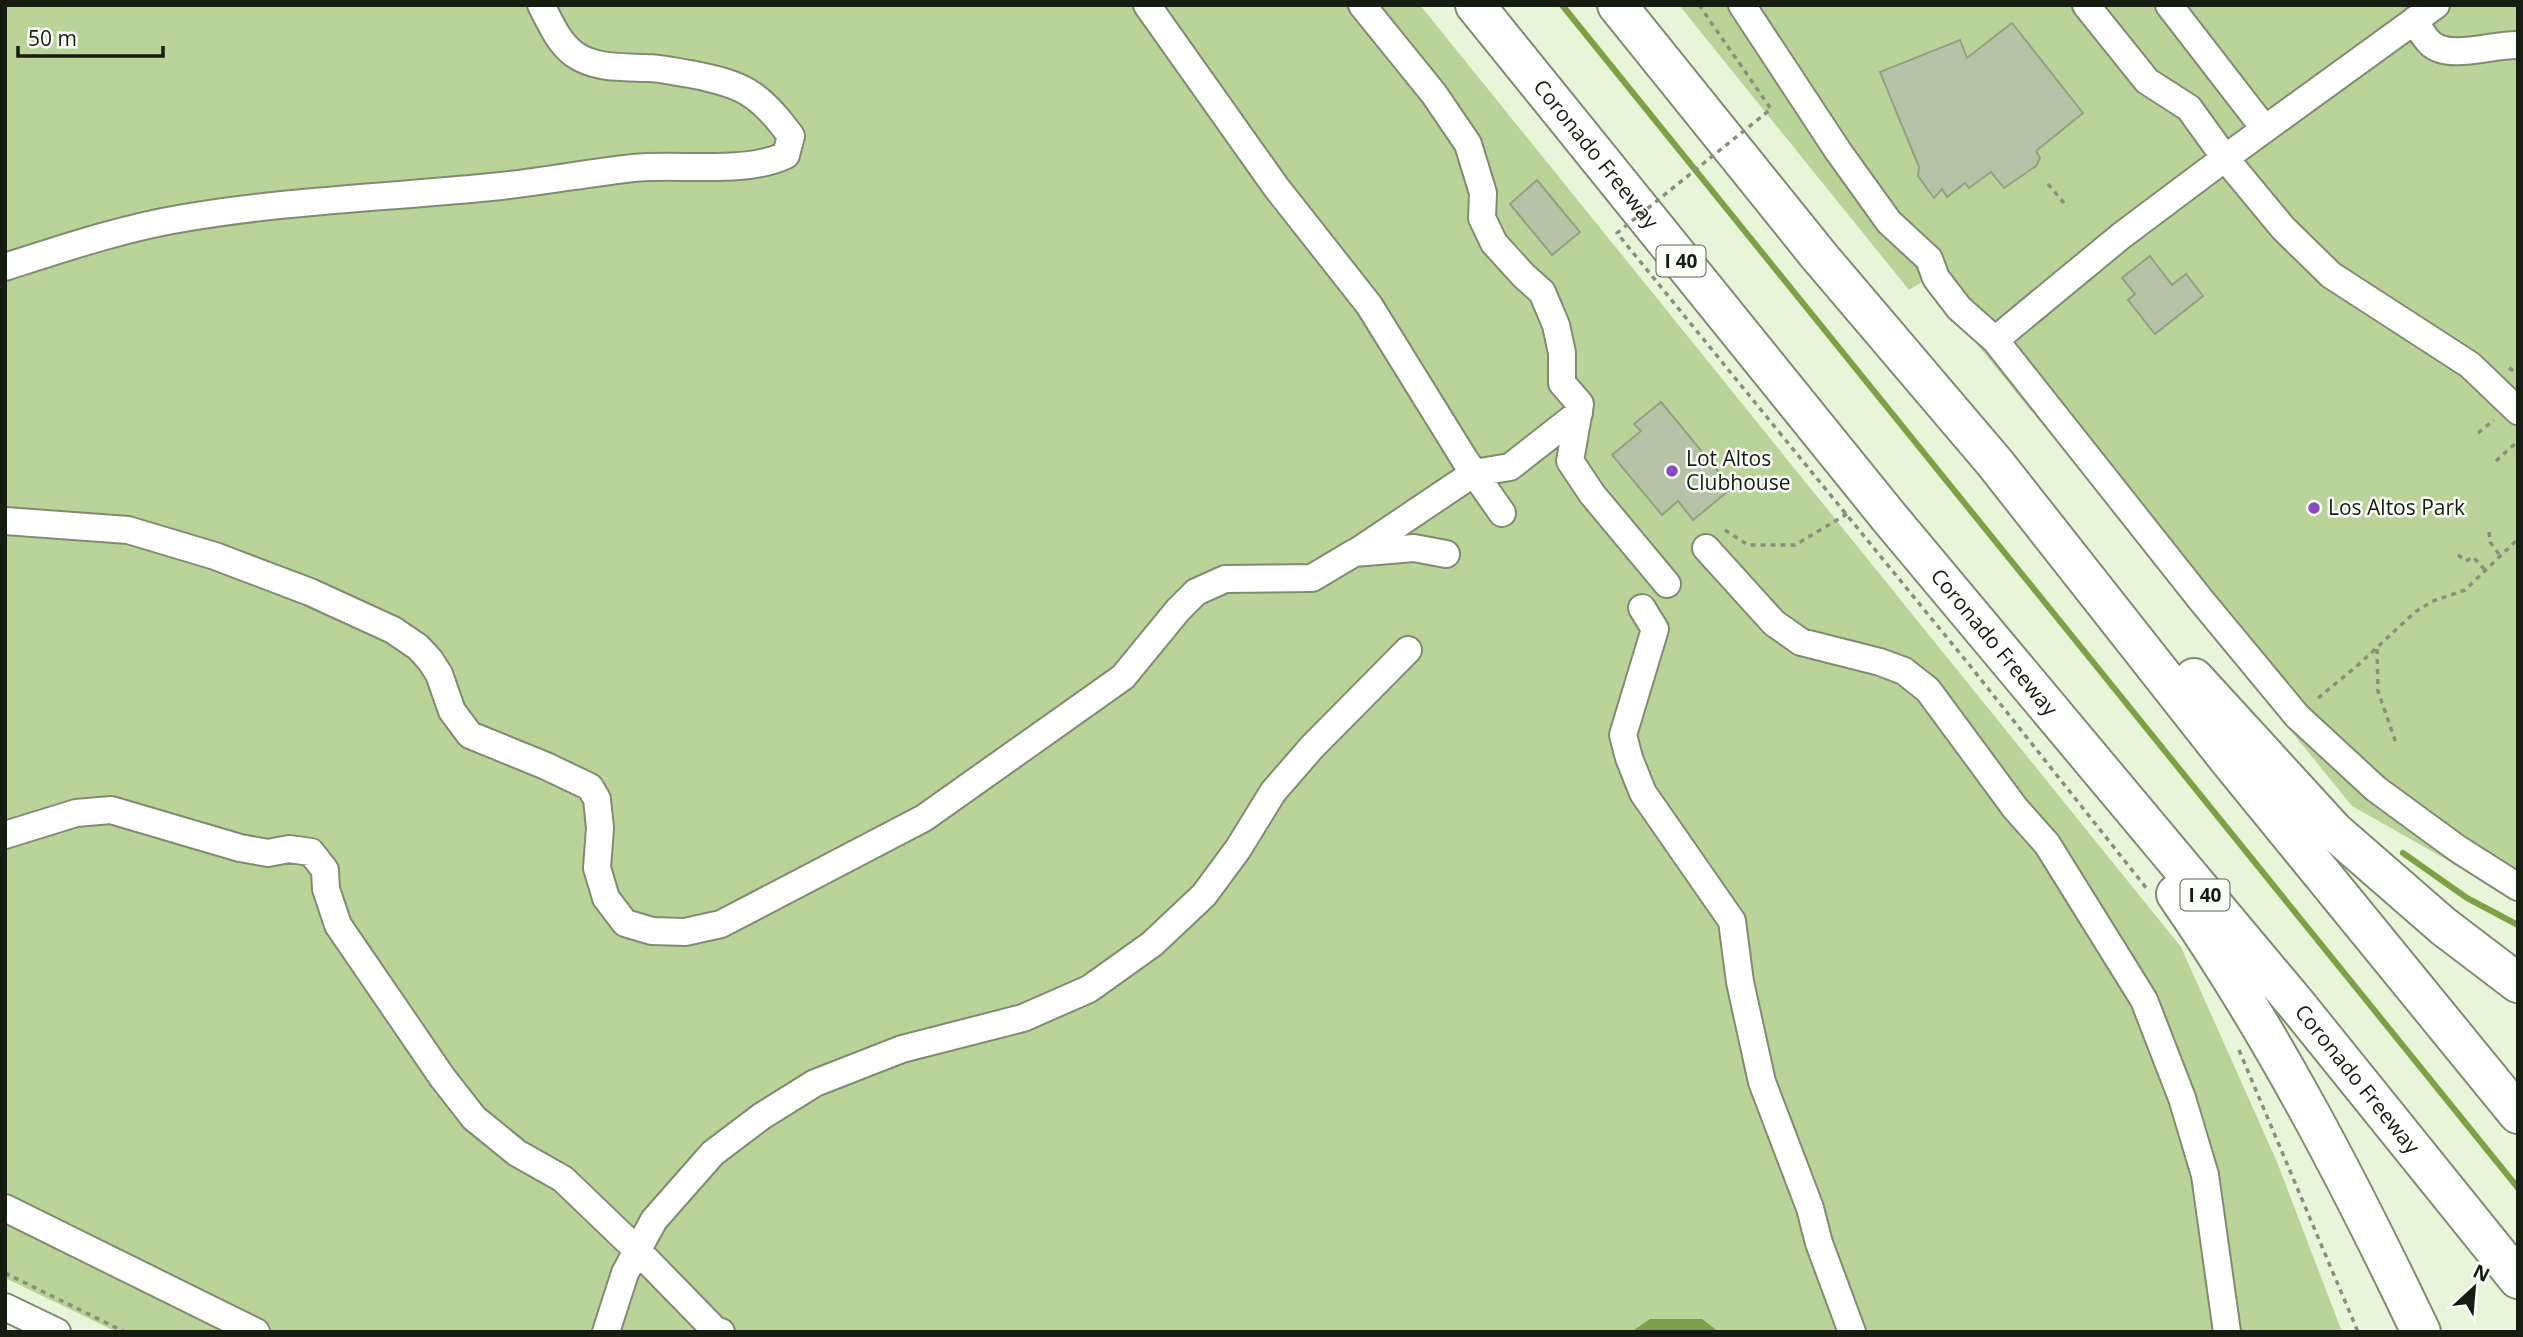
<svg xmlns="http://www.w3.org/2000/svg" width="2523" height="1337" font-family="'Open Sans',sans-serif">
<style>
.green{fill:#b9d398}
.water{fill:#7ea046}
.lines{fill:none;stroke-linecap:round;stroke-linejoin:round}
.stream{stroke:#7ea046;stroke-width:6}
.building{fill:#b6c3a7;stroke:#95a186;stroke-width:2}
.minor-casing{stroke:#808c71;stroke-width:30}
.highway-casing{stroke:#808c71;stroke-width:42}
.path{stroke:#88917d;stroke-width:3.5;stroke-dasharray:5 5;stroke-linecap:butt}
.minor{stroke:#fff;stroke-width:26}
.highway{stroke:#fff;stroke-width:38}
.path-bridge{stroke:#88917d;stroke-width:3.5;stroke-dasharray:5 5;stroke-linecap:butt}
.poi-dot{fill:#8a49be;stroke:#fbfef8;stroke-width:2.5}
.labels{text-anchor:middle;stroke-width:5;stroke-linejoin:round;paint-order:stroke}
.shield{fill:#fbfef8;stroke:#5b6056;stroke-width:2}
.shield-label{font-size:19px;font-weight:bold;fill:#171c11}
.street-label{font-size:21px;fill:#171c11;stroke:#fbfef8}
.poi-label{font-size:21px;fill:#171c11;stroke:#fbfef8;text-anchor:start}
</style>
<rect width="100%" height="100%" fill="#e8f5d8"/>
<!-- green -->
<path class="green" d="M5,5h1415l761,942 96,215 65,170h-2225l-112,-54z
M1679,5h839v895l-166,-94 -427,-526 -16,10z"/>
<!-- water -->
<path class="water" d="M1650,1319h52l17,13h-88z"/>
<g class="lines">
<!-- stream -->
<path class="stream" d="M1562,5l956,1183
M2403,853l64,45 51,27"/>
</g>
<!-- building -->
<path class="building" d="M2012,23l71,90 -47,38 4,7 -4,8 -32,22 -13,-16 -22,16 -4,-5 -18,14 -5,-8 -8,9 -16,-22 1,-9 -39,-95 80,-32 7,18z
M1537,180l43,52 -28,23 -42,-51z
M2150,256l22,29 14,-11 17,22 -48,38 -27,-34 7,-6 -13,-16z
M1661,402l71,86 -39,32 -15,-19 -16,14 -50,-60 29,-24 -7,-7z"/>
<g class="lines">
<defs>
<path id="minor" d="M1147,5l129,182 93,118 96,155 37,53
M1362,5l72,89 34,50 15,49 -1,25 12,25 30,33 18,16 14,33 6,28v30l18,21 -10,57 22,33 75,90
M1742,5l96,146 51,71 40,37 7,19 23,30 36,32 126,-104 104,-78 211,-153
M2086,5l61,76 42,27 36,50 58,70 48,47 139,90 48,46
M2169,5l95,123
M2415,20c4,8 9,17 15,23 19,18 63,1 88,2
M5,267c59,-19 118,-39 179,-49 105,-18 212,-21 317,-32 44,-5 88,-13 132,-18 46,-5 112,7 153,-13l5,-19c-32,-44 -49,-52 -101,-62 -14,-2 -29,-6 -43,-6 -24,-1 -52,1 -73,-14 -16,-12 -24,-32 -33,-49
M1995,340l206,260 96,116 79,73 82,60 60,38
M5,521l123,9 87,26 95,36 83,38 25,17 12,13 9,14 13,37 18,24 76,31 44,21 7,12 3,29 -3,40 9,30 19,25 27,8 33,1 36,-8 203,-106 199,-141 55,-67 18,-18 29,-13 87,-1 42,-25 60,-5 32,6
M1706,548l68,75 27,19 79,20 24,9 24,19 87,118 32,36 97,156 38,98 23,77 22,157
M1358,551l116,-78 36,-6 69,-54
M1642,608l13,21 -32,106 6,23 14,35 89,128 8,61 22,100 48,126 9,35 33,89
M5,835l71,-22 35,-3 129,38 28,5 21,-4 22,3 14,18 1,19 12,36 104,152 32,41 43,35 46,26 74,71 78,80 6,2
M5,1208l251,124
M5,1307l52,25
M606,1332l19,-59 29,-53 59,-67 49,-37 53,-33 87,-34 121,-31 66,-29 63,-45 52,-49 34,-46 35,-57 39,-45 96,-97"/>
<g id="highway">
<path id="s1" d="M1475,5l413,511 409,489 221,274"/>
<path d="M1617,5l202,251 176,207 234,297 289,354"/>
<path d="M2194,678l140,153 109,95 75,57"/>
<path d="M2176,894c95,137 173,287 245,438"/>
</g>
</defs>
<!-- minor casing -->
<use href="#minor" class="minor-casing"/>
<!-- highway casing -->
<use href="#highway" class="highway-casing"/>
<!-- path -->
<path class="path" d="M2048,184l16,19
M2509,368l6,4 3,-1
M1779,432l192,235 176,222
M2478,433l16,-13
M2496,461l22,-20
M1725,530l23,15h47l52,-31
M2489,532l1,10 11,15
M2458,555l8,6 7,-4 13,14
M2377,649l1,42 19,55
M2318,698l39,-32 58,-54 18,-11 32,-11 53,-51
M2239,1050l119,282
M5,1273l120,59"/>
<!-- minor -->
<use href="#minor" class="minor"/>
<!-- highway -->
<use href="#highway" class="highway"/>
<!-- path-bridge -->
<path class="path-bridge" d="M1699,5l72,104 -154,124 162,199"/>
</g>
<!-- markers -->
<g class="poi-dot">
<circle cx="1672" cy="471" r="7"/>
<circle cx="2314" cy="508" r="7"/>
</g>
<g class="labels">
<!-- shield labels -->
<g class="shield">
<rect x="1656.5" y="245.5" width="49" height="31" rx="5"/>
<rect x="2180.5" y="879.5" width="49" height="31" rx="5"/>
</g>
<g class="shield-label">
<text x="1681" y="268">I 40</text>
<text x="2205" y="902">I 40</text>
</g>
<!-- street labels -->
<g class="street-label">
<text dy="7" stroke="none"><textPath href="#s1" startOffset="192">Coronado Freeway</textPath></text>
<text dy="7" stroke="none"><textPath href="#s1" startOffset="822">Coronado Freeway</textPath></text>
<text dy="7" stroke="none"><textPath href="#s1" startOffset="1390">Coronado Freeway</textPath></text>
</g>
<!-- poi labels -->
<g class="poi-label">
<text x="1686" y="466">Lot Altos<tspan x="1686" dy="24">Clubhouse</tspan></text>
<text x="2328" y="515">Los Altos Park</text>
</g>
</g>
<!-- border -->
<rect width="2523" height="1337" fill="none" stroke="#171c11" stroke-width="14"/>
<!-- north arrow -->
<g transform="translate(2474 1288) rotate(26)" stroke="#fbfef8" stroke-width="5" paint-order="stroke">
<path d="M0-5L12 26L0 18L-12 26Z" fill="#171c11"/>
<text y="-10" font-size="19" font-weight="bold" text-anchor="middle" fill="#171c11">N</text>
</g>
<!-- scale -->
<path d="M18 46v10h145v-10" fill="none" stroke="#171c11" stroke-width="3.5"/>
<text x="28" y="46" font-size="21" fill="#171c11" stroke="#fbfef8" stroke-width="5" paint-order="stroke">50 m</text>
</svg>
